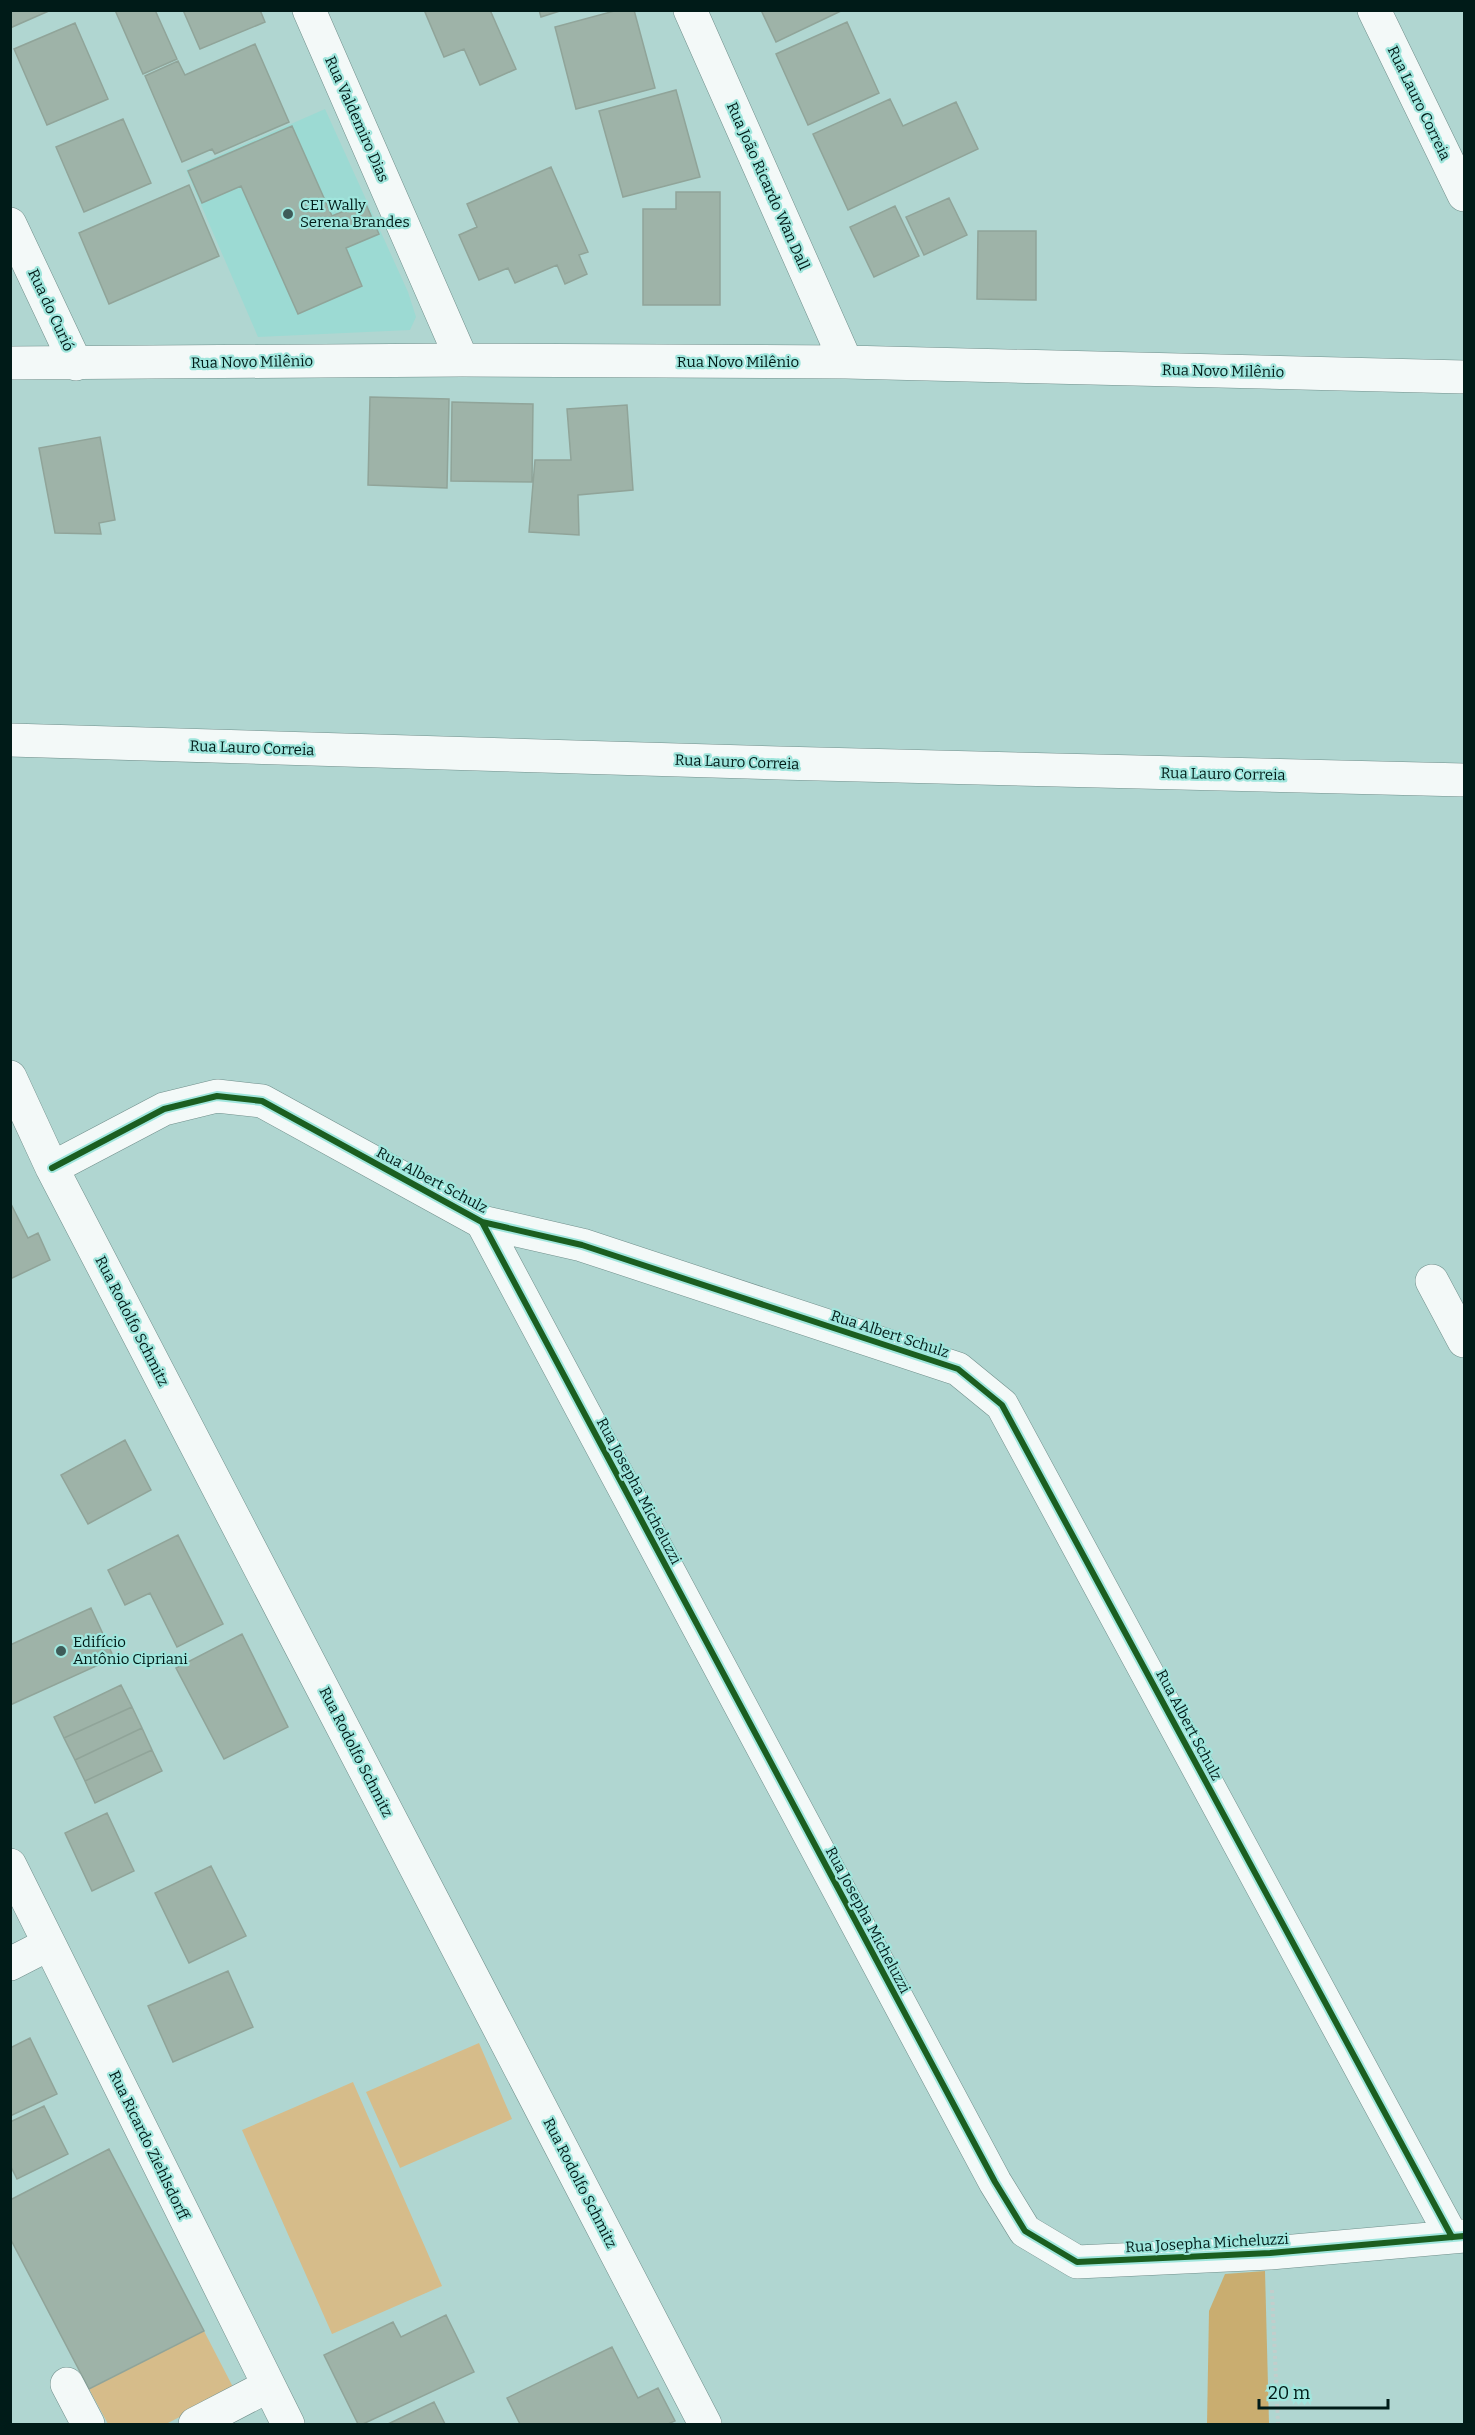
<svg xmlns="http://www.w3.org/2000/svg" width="1475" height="2435" font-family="Bitter,serif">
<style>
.built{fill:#9cdad3}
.green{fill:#d6bc8a}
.forest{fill:#c9ad70}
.building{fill:#9eb3a8;stroke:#90a499;stroke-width:1.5}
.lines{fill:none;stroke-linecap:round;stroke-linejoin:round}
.minor-casing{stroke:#708f8b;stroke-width:34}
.path{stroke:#c2cecc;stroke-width:4;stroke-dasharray:3 3;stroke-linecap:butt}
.minor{stroke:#f3f9f8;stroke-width:33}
.cycleway-casing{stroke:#a0e6dd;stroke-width:10}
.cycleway{stroke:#1b5e20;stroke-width:6}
.poi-dot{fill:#3e5c59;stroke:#a0e6dd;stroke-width:2}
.labels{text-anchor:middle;stroke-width:4.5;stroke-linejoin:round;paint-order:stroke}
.street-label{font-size:15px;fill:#001b18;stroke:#a0e6dd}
.poi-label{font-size:15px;fill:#001b18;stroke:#a0e6dd;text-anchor:start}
</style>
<rect width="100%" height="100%" fill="#b0d6d1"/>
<!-- built -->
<path class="built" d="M325,109l83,183 8,25 -6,13 -152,7 -72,-167z"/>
<!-- green -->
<path class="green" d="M479,2043l33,76 -112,49 -34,-76z
M353,2082l89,204 -110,48 -90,-204z
M204,2331l30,58 -68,35h-58l-19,-35z"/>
<!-- forest -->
<path class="forest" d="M1265,2271l4,153h-62l2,-113 16,-37z"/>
<!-- building -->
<path class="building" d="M10,10h41l-41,18z
M115,10h40l22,49 -34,15z
M183,10h77l5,12 -65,27z
M429,10h61l26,59 -36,16 -16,-36 -20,8 -19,-45z
M539,10h24l-22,7z
M618,10h16l21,78 -79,21 -21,-82z
M761,10h82l-67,32z
M847,22l32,71 -71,32 -32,-71z
M75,23l33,76 -61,26 -33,-76z
M255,44l34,78 -74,32 -3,-5 -30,13 -37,-86 33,-15 7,14z
M676,90l24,87 -77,20 -24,-86z
M890,99l13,27 53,-24 22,47 -130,61 -35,-76z
M123,119l28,64 -67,29 -28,-65z
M292,126l40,90 33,-14 14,32 -33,14 16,38 -64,28 -57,-128 -39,17 -14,-32z
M551,167l37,85 -9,3 8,19 -22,10 -8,-19 -42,18 -7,-15 -29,12 -20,-45 18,-8 -10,-23z
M189,185l30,71 -110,48 -30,-71z
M676,192h44v113h-77v-96h33z
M949,198l18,37 -43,20 -18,-38z
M895,206l24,50 -45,21 -24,-50z
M978,231h58v69l-59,-1z
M370,397l79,2 -2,89 -79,-3z
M452,402l81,2 -1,78 -81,-1z
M627,405l6,85 -55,5 1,40 -50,-3 6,-72h36l-4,-51z
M100,437l15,83 -16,3 2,11 -46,-1 -16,-85z
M10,1202l18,36 10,-5 12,27 -40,19z
M125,1440l26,50 -63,34 -27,-49z
M178,1535l45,89 -46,23 -27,-54 -25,12 -17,-35z
M91,1608l23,50 -104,47v-60z
M242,1634l46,93 -64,32 -48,-91z
M121,1685l11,22 -68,31 -10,-21z
M132,1707l10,21 -67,32 -11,-22z
M142,1728l10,22 -67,31 -10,-21z
M152,1750l10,21 -67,32 -10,-22z
M107,1813l27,58 -42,20 -27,-58z
M211,1866l35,70 -57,27 -34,-70z
M228,1971l25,56 -80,35 -25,-56z
M30,2038l27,56 -47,22v-68z
M44,2106l24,48 -51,25 -7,-14v-43z
M109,2149l95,182 -115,58 -79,-151v-38z
M446,2315l28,57 -111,52h-5l-34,-69 69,-33 8,15z
M612,2347l26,51 20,-10 17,33 -7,3h-148l-13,-26z
M434,2402l11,22h-57z"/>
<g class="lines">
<defs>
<path id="minor" d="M309,10l153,350
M690,10l156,352
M1374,10l90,185
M10,224l66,140
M10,363l452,-3 384,2 618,15
M10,740l769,23 685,17
M10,1077l42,91 653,1256
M52,1168l112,-59 53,-13 45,5 220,121 100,23 376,124 44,36 450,832
M482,1222l513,960 30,49 52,31 193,-9 194,-17
M1432,1281l32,60
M10,1865l278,559
M10,1964l39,-20
M67,2384l21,40
M195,2424l73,-38"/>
</defs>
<!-- minor casing -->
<use href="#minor" class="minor-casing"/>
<!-- path -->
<path class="path" d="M1272,2290l6,134"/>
<!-- minor -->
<use href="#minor" class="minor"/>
<defs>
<path id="cycleway" d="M52,1168l112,-59 53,-13 45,5 220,121 100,23 376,124 44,36 450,832
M482,1222l513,960 30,49 52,31 193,-9 194,-17"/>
</defs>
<!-- cycleway casing -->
<use href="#cycleway" class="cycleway-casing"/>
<!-- cycleway -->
<use href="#cycleway" class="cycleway"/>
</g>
<!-- markers -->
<g class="poi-dot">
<circle cx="288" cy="214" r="6"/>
<circle cx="61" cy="1651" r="6"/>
</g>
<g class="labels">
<!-- street labels -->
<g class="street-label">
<text transform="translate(1419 103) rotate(64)" y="5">Rua Lauro Correia</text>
<text transform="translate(357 119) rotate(66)" y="5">Rua Valdemiro Dias</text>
<text transform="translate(768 186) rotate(66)" y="5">Rua João Ricardo Wan Dall</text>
<text transform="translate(51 310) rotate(65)" y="5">Rua do Curió</text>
<text transform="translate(252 362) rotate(-1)" y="5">Rua Novo Milênio</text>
<text x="738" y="367">Rua Novo Milênio</text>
<text transform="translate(1223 371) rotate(1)" y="5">Rua Novo Milênio</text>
<text transform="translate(252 748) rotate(2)" y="5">Rua Lauro Correia</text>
<text transform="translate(737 762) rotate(2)" y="5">Rua Lauro Correia</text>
<text transform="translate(1223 774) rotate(1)" y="5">Rua Lauro Correia</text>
<text transform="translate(432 1180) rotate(28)" y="5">Rua Albert Schulz</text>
<text transform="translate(132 1321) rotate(63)" y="5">Rua Rodolfo Schmitz</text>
<text transform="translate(890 1334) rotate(18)" y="5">Rua Albert Schulz</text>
<text transform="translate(639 1491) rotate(62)" y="5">Rua Josepha Micheluzzi</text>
<text transform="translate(1189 1725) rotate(62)" y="5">Rua Albert Schulz</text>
<text transform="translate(356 1752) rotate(63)" y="5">Rua Rodolfo Schmitz</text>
<text transform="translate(868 1920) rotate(62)" y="5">Rua Josepha Micheluzzi</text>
<text transform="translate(149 2145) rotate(64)" y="5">Rua Ricardo Ziehlsdorff</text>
<text transform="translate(580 2183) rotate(63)" y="5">Rua Rodolfo Schmitz</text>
<text transform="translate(1207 2243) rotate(-3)" y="5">Rua Josepha Micheluzzi</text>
</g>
<!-- poi labels -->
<g class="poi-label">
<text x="300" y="210">CEI Wally<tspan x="300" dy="17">Serena Brandes</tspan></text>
<text x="73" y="1647">Edifício<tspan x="73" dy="17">Antônio Cipriani</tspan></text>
</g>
</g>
<!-- border -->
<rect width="1475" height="2435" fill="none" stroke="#001b18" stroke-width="24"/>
<!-- scale -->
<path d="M1259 2399v9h129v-9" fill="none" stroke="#001b18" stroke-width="3"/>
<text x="1268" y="2399" font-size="18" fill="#001b18" stroke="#a0e6dd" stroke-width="4.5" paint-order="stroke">20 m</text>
</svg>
